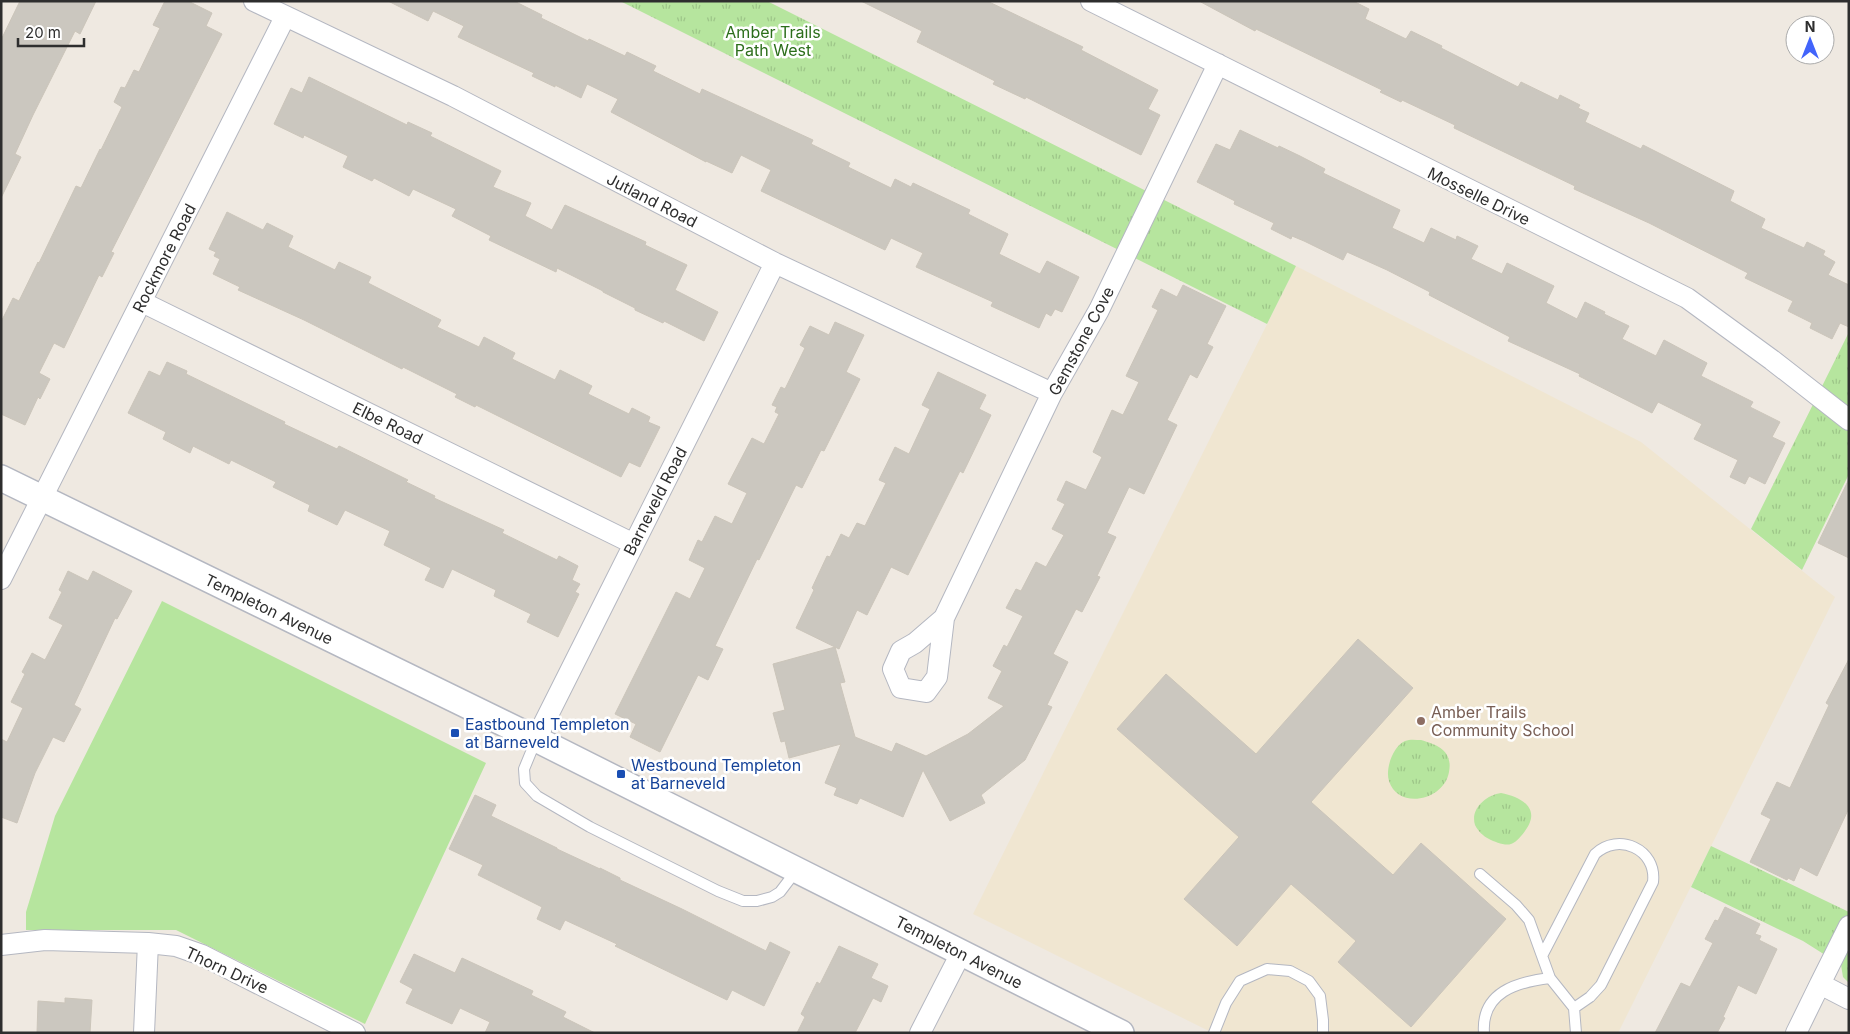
<svg xmlns="http://www.w3.org/2000/svg" width="1850" height="1034" font-family="Inter,sans-serif">
<style>
.education{fill:#f0e6d1}
.grass{fill:#b6e59e}
.park{fill:url(#park-tufts)}
.building{fill:#cbc7bf;stroke:#cbc5ba}
.lines{fill:none;stroke-linecap:round;stroke-linejoin:round}
.service-casing{stroke:#b4b7c1;stroke-width:12}
.minor-casing{stroke:#b4b7c1;stroke-width:22}
.tertiary-casing{stroke:#b4b7c1;stroke-width:28}
.service{stroke:#fff;stroke-width:10}
.minor{stroke:#fff;stroke-width:20}
.tertiary{stroke:#fff;stroke-width:25}
.education-dot{fill:#8d6e63;stroke:#fff;stroke-width:2}
.transit-dot{fill:#1a4fb4;stroke:#fff;stroke-width:2}
.labels{text-anchor:middle;stroke-width:5;stroke-linejoin:round;paint-order:stroke}
.park-label{font-size:16px;fill:#2c6e1b;stroke:#fff}
.street-label{font-size:16px;fill:#2e2e2e;stroke:#fff}
.education-label{font-size:16px;fill:#785e54;stroke:#fff;text-anchor:start}
.transit-label{font-size:16px;fill:#164399;stroke:#fff;text-anchor:start}
</style>
<defs>
<pattern id="park-tufts" width="24" height="20" patternUnits="userSpaceOnUse" patternTransform="scale(1.25)"><rect width="24" height="20" fill="#b6e59e"/><path d="M3 7l-1-3M5 7V3M7 7l1-3M15 17l-1-3M17 17v-4M19 17l1-3" fill="none" stroke="#9dc588"/></pattern>
</defs>
<rect width="100%" height="100%" fill="#efe9e1"/>
<!-- education -->
<path class="education" d="M1296,266l345,176 194,155 -217,436h-405l-240,-119z"/>
<!-- grass -->
<path class="grass" d="M162,601l324,162 -121,261 -189,-94h-150v-18l29,-96z"/>
<!-- park -->
<path class="park" d="M620,1h147l529,265 -29,58z
M1849,332v142l-47,96 -51,-41z
M1421,740c17,5 32,11 28,32 -5,29 -51,38 -60,9 -4,-12 4,-35 16,-40 5,-2 11,-1 16,-1z
M1501,793c20,4 41,15 24,38 -3,4 -8,11 -14,13 -6,2 -16,-2 -22,-5 -6,-3 -11,-8 -14,-14 -5,-16 11,-30 26,-32z
M1711,846l138,66v71l-6,-6 -2,-12 -38,-24 -112,-54z"/>
<!-- building -->
<path class="building" d="M20,1h76l-16,33 -5,-3 -42,84 -18,39 6,3 -20,41v-158z
M165,1h23l24,12 -6,13 16,8 -111,218 3,1 -12,24 -3,-2 -35,73 -10,-5 -15,30 11,6 -10,20 -2,-2 -13,28 -24,-11v-92l12,-24 6,3 19,-39 1,1 37,-77 5,2 19,-39 1,1 21,-43 -8,-5 7,-15 4,1 9,-18 5,2 21,-44 -7,-3z
M388,1h126l28,14 -1,3 47,23 1,-2 36,17 2,-4 29,14 -3,5 47,23 2,-5 111,51 -2,4 39,19 -2,4 43,21 4,-9 16,8 2,-4 57,27 -2,4 40,20 -9,20 41,20 7,-13 32,16 -17,35 -7,-3 -4,7 -5,-3 -7,15 -48,-22 2,-4 -77,-35 7,-14 -32,-15 -6,12 -124,-59 10,-21 -30,-15 -9,18 -26,-12v1l-95,-50 7,-13 -31,-15 -6,14 -26,-13v2l-23,-11 2,-3 -76,-36 6,-11 -31,-15 -5,10z
M861,1h126l96,46 -2,3 77,40 -10,19 12,6 -19,40 -115,-58 -1,2 -32,-15 2,-3 -78,-39 5,-11z
M1199,1h154l16,8 -4,10 41,20 5,-8 31,15 -1,2 77,39 3,-5 37,18 2,-5 20,10 -2,3 11,5 -4,9 56,27 2,-4 91,46 -4,10 35,18 -4,9 43,20 3,-6 18,9 -2,4 12,7 -7,13 21,10v42l-9,-4 -8,16 -22,-11 2,-5 -24,-12 5,-10 -48,-23 3,-5 -99,-50 -75,-34 1,-3 -121,-58 1,-3 -53,-25 -1,2 -21,-10 2,-2 -126,-61 -1,2z
M309,77l98,48 1,-3 24,11 -2,3 71,35 -8,16 38,16 -6,13 27,14 13,-25 81,37 -1,3 42,20 -12,25 43,22 -14,29 -40,-20 -1,2 -28,-13v-2l-32,-16v-1l-46,-23 -1,4 -67,-32 2,-4 -39,-20 4,-7 -43,-20 -4,7 -35,-18 -2,3 -29,-14 5,-11 -44,-21 -1,3 -29,-14 17,-36 11,5z
M1240,130l38,18 1,-2 21,10 25,13 -2,4 77,37 -8,18 32,15 7,-15 25,12 1,-4 21,10 -7,13 31,15 5,-11 47,23 -8,17 31,16 8,-17 20,10 -1,2 25,12 -7,13 34,17 8,-16 43,23 -6,13 52,26 -3,5 30,15 -8,15 13,6 -20,41 -16,-8 -4,8 -15,-7 8,-17 -44,-21 8,-15 -44,-22 -6,11 -73,-37 1,-2 -72,-33 2,-4 -81,-42 1,-3 -43,-22 -40,-18 -4,8 -39,-19 -12,-5 -1,3 -20,-10 3,-6 -40,-19 1,-3 -38,-19 19,-38 14,6z
M227,212l36,18 4,-7 26,13 -5,11 47,23 4,-8 32,15 -3,6 73,37 -4,7 42,20 5,-10 31,16 -3,6 43,21 5,-10 32,16 -4,8 41,20 3,-6 18,9 -2,5 12,5 -20,40 -11,-5 -8,15 -145,-72 -1,2 -20,-10 2,-3 -54,-27 -1,2 -98,-49 -66,-30 2,-3 -27,-13 7,-15 -6,-3 2,-4 -7,-3z
M1183,285l43,21 -19,38 6,3 -16,31 -7,-4 -23,46 10,5 -33,69 -15,-7 -22,46 9,4 -19,39 3,1 -18,35 -6,-3 -23,45 15,8 -21,43 5,2 -27,53 -44,35 4,8 -35,18 -27,-51 -20,47 -43,-19 -3,6 -23,-9 3,-7 -12,-5 16,-39 -52,14 -4,-17 -4,1 -8,-29 12,-3 -12,-46 62,-17 10,35 -5,1 15,54 37,15 4,-9 30,13 42,-22 36,-28 -16,-8 14,-27 -9,-5 11,-21 3,2 16,-31 -17,-8 10,-19 5,2 15,-29 10,5 18,-32 -12,-6 13,-25 -8,-4 9,-19 20,9 16,-33 -9,-5 19,-42 11,5 16,-33 -13,-6 32,-66 -6,-3 9,-18 16,8z
M835,322l29,13 -18,37 14,7 -36,72 -3,-1 -19,38 -6,-3 -37,75 -2,-1 -42,87 8,3 -15,31 -10,-5 -38,77 -30,-15 6,-13 -21,-10 61,-122 14,7 15,-31 -16,-8 9,-20 4,2 13,-26 17,8 15,-31 -19,-9 24,-46 12,6 15,-30 -4,-2 2,-5 -5,-2 9,-18 4,2 20,-41 -5,-3 10,-19 19,9z
M167,362l20,9 -1,3 74,36 25,12 -1,2 53,25 2,-3 69,34 -2,2 29,14 -1,2 70,32 -2,3 55,27 2,-4 19,10 -6,14 8,4 -5,8 4,2 -21,43 -31,-15 4,-8 -37,-18 2,-6 -44,-21 -9,19 -18,-8 6,-12 -47,-23 6,-14 -45,-21 -8,15 -29,-14 2,-6 -37,-18 3,-5 -45,-22 -2,4 -36,-18 -3,7 -27,-14 3,-7 -38,-19 21,-42 11,5z
M938,372l48,23 -7,14 12,6 -28,58 -3,-2 -52,104 -17,-8 -24,48 -10,-5 -18,39 -43,-21 18,-38 -2,-2 15,-32 3,1 11,-23 8,4 8,-15 8,3 21,-43 -7,-3 16,-33 14,7 21,-45 -8,-4z
M1849,479v79l-31,-15z
M68,571l20,10 5,-10 39,20 -15,28 -2,-1 -41,87 7,4 -17,33 -11,-5 -18,36 -18,50 -16,-6v-78l6,3 16,-34 -12,-6 14,-28 -3,-2 10,-19 13,7 18,-35 -14,-7 13,-26 -3,-2z
M1358,639l55,49 -102,114 82,73 28,-32 85,76 -95,108 -73,-65 18,-21 -65,-57 -54,62 -53,-47 55,-62 -122,-108 49,-55 90,80z
M1849,659v149l-32,68 -17,-9 -6,14 -6,-3 -1,2 -37,-18 21,-43 -10,-5 16,-32 13,6 39,-83 -3,-2z
M475,795l21,10 -5,11 66,32v1l43,20v-1l20,10v2l62,29 84,42 4,-9 20,10 -26,54 -32,-16 -5,10 -112,-54 2,-2 -52,-24 -5,10 -23,-11 5,-12 -64,-32 5,-10 -34,-16z
M1725,907l35,17 -5,10 6,2 -2,4 18,9 -21,45 -18,-9 -15,32 2,1 -8,15h-62l26,-50 9,4 23,-44 -8,-4 10,-19 3,1z
M839,946l39,18 -7,14 17,8 -7,16 -8,-4 -18,35h-58l8,-16 -4,-3 16,-32 3,2z
M414,954l41,19 7,-15 71,33 -2,4 35,17 -3,5 32,16h-110l5,-11 -30,-14 -8,16 -46,-21 7,-14 -13,-7z
M65,998l27,2 -2,33h-53l1,-32 27,2z"/>
<g class="lines">
<defs>
<path id="service" d="M536,740l-12,29 1,14 12,13 53,31 128,64 25,10h14l15,-4 8,-5 16,-21
M1480,874l36,31 13,15 21,58 24,30 2,25
M1542,956l53,-102c23,-22 62,-5 58,28l-52,103 -11,12 -16,11
M1214,1033l12,-30 14,-22 27,-12 23,2 19,10 11,15 3,24v13
M1484,1033c-3,-41 33,-51 66,-55"/>
<path id="minor" d="M254,1l199,95 322,167 277,130
M1091,1l596,297 85,62 77,60
M142,302l492,242
M1,579l284,-562
M944,618l-7,59 -11,15 -25,-4 -8,-19 8,-18 14,-8 29,-25 108,-225 47,-83 119,-246
M536,739l239,-476
M1,945l44,-5 103,3 28,3 26,9 153,78
M1820,984l29,-58
M144,1033l4,-90
M920,1033l41,-80
M1796,1033l24,-49 29,15"/>
<path id="tertiary" d="M1,478l535,261 585,294"/>
</defs>
<!-- service casing -->
<use href="#service" class="service-casing"/>
<!-- minor casing -->
<use href="#minor" class="minor-casing"/>
<!-- tertiary casing -->
<use href="#tertiary" class="tertiary-casing"/>
<!-- service -->
<use href="#service" class="service"/>
<!-- minor -->
<use href="#minor" class="minor"/>
<!-- tertiary -->
<use href="#tertiary" class="tertiary"/>
</g>
<!-- markers -->
<circle class="education-dot" cx="1421" cy="721" r="5"/>
<g class="transit-dot">
<rect x="450" y="728" width="10" height="10" rx="2.5"/>
<rect x="616" y="769" width="10" height="10" rx="2.5"/>
</g>
<g class="labels">
<!-- park labels -->
<g class="park-label">
<text x="773" y="38">Amber Trails<tspan x="773" dy="18">Path West</tspan></text>
</g>
<!-- street labels -->
<g class="street-label">
<text transform="translate(1479 196) rotate(26)" y="6">Mosselle Drive</text>
<text transform="translate(652 200) rotate(27)" y="6">Jutland Road</text>
<text transform="translate(164 258) rotate(-63)" y="6">Rockmore Road</text>
<text transform="translate(1081 341) rotate(-62)" y="6">Gemstone Cove</text>
<text transform="translate(388 423) rotate(26)" y="6">Elbe Road</text>
<text transform="translate(655 501) rotate(-63)" y="6">Barneveld Road</text>
<text transform="translate(269 609) rotate(26)" y="6">Templeton Avenue</text>
<text transform="translate(959 952) rotate(27)" y="6">Templeton Avenue</text>
<text transform="translate(227 970) rotate(25)" y="6">Thorn Drive</text>
</g>
<!-- education labels -->
<g class="education-label">
<text x="1431" y="718">Amber Trails<tspan x="1431" dy="18">Community School</tspan></text>
</g>
<!-- transit labels -->
<g class="transit-label">
<text x="465" y="730">Eastbound Templeton<tspan x="465" dy="18">at Barneveld</tspan></text>
<text x="631" y="771">Westbound Templeton<tspan x="631" dy="18">at Barneveld</tspan></text>
</g>
</g>
<!-- border -->
<rect width="1850" height="1034" fill="none" stroke="#2e2e2e" stroke-width="5"/>
<!-- north arrow -->
<g transform="translate(1810 40)"><circle r="24" fill="#ffffff" stroke="#ababab"/>
<path d="M0-4L9 19L0 12L-9 19Z" fill="#4264fb"/>
<text y="-8" font-size="14" font-weight="bold" text-anchor="middle" fill="#2e2e2e">N</text>
</g>
<!-- scale -->
<path d="M18 38v8h66v-8" fill="none" stroke="#2e2e2e" stroke-width="2.5"/>
<text x="25" y="38" font-size="15" fill="#2e2e2e" stroke="#ffffff" stroke-width="4" paint-order="stroke">20 m</text>
</svg>
